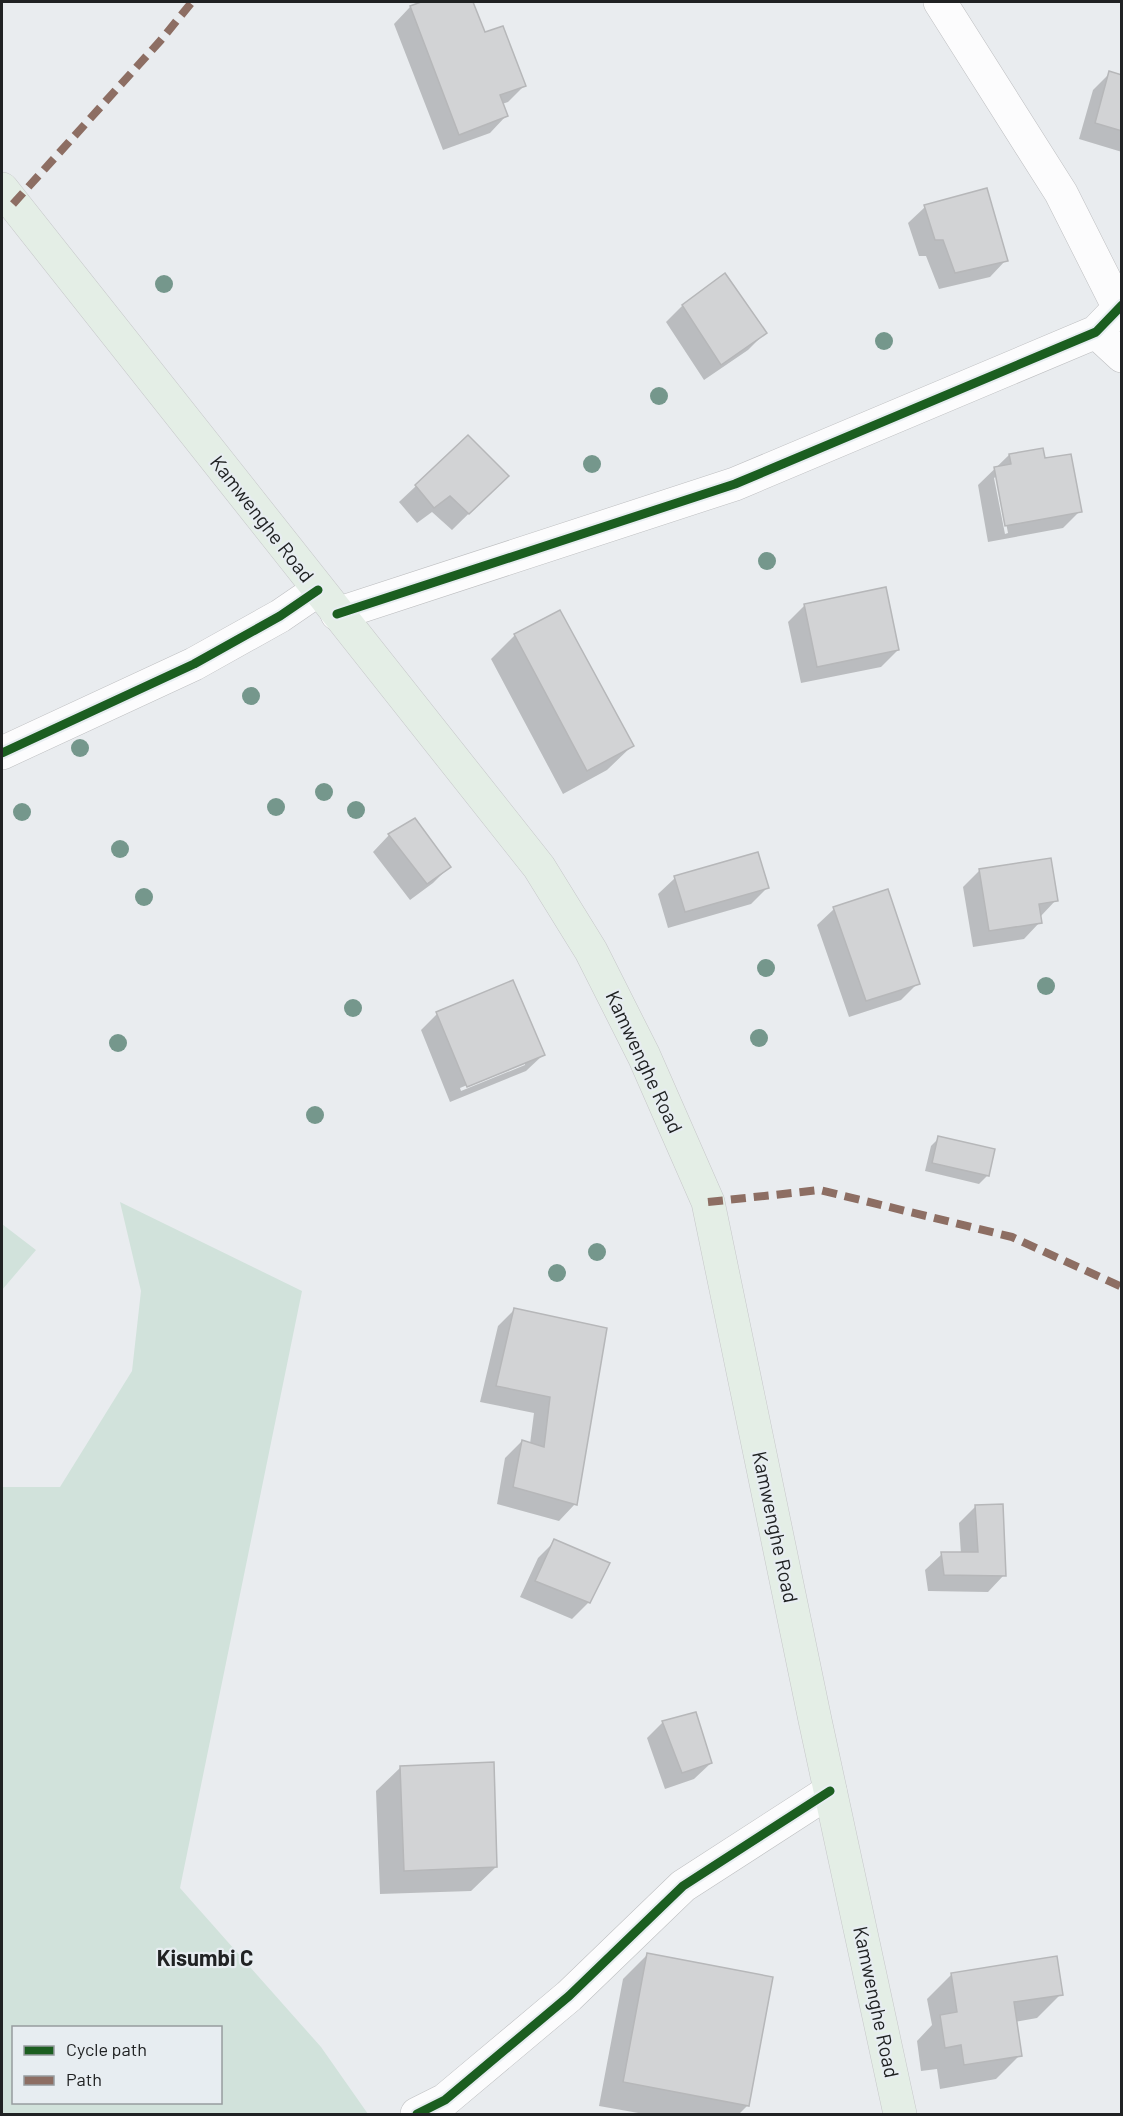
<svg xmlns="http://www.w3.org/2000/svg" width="1123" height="2116" font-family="Barlow,sans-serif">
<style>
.green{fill:#d1e2db;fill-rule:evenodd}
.shadow{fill:#0003;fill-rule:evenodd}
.building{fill:#d2d3d5;stroke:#b6b7b9;stroke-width:1.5}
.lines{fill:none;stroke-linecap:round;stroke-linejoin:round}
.minor-casing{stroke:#bebfc1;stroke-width:34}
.major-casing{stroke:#c6c7c9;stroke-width:34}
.minor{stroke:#fcfcfd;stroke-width:33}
.major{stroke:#e4eee6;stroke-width:33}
.quiet{stroke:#8d6e63;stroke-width:8;stroke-dasharray:15 8;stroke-linecap:butt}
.cycleway-casing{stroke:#e7edf1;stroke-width:13}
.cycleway{stroke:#1b5e20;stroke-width:9}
.tree{fill:#75978c}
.labels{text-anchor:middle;stroke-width:4.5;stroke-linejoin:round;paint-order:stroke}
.street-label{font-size:20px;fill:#202223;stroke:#e7edf1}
.quarter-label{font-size:22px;font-weight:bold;fill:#202223;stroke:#e7edf1}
</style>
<rect width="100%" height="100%" fill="#e9ecef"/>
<!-- green -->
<path class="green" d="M120,1202l182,89 -122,597 141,159 47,67h-366v-627h58l72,-116 9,-80zM14,2028h206v74h-206z
M2,1224l34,26 -34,40z"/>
<!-- shadow -->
<path class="shadow" d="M425,2h47l12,32 40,52 -16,16 -6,2 4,12 -16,17 -47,17 -49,-126 16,-17z
M1110,73l12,3v76l-43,-13 14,-49z
M925,207l81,53 -16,17 -51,12 -13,-33h-7l-11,-33z
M725,276l40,57 -17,17 -44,30 -38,-58 16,-16z
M1009,455l35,5 36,51 -17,17 -75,14 -10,-57zM997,476l11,57 -3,1 -11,-56z
M507,476l-55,54 -20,-18 -15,11 -18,-21 17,-16z
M805,605l93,45 -17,17 -80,16 -13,-61z
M515,635l117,111 -25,24 -44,24 -72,-135z
M389,835l60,32 -16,16 -23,17 -37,-48z
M980,870l76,30 -16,17v5l-16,17 -51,8 -10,-60z
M675,878l93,9 -17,17 -83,24 -10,-34z
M834,909l84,74 -17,17 -52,17 -32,-92z
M437,1014l106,41 -17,16 -76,31 -29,-72zM525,1061v4l-64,26 -1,-3z
M939,1138l48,38 -8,8 -54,-13 6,-25z
M514,1310l91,19 -30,175 -16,17 -62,-17 8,-46 17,-17 8,3 4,-31 -54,-11 18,-76z
M976,1506l28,69 -16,17 -60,-1 -3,-21 17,-16h19l-2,-31z
M555,1541l34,61 -17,17 -52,-22 18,-39z
M663,1722l48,41 -17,16 -29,10 -18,-51z
M401,1767l95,100 -25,24 -91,3 -4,-103z
M647,1955l101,150 -9,9h-95l-45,-8 24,-127z
M952,1974l109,20 -24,24 -22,4 5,33 -24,24 -56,10 -3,-20 -16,2 -4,-30 15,-16 -5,-26z"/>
<!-- building -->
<path class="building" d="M421,2h52l12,30 18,-6 23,60 -26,9 8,21 -49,19 -49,-129z
M1109,71l13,4v56l-27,-8z
M987,188l21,73 -53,12 -12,-33h-8l-11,-35z
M725,273l42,60 -46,32 -39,-60z
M468,435l41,41 -40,38 -19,-18 -16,12 -19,-23z
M1043,448l2,10 26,-4 11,58 -77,14 -11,-59 17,-3 -2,-10z
M886,587l13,63 -82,17 -13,-63z
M560,610l74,136 -47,25 -73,-137z
M415,818l36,49 -24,17 -39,-50z
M758,852l11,36 -84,24 -11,-36z
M1051,858l7,43 -19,3 3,19 -53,8 -10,-62z
M888,889l32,95 -54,17 -33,-94z
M513,980l32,75 -78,32 -31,-75z
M938,1136l57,13 -6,27 -57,-13z
M514,1308l93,20 -30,177 -64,-18 9,-47 22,7 6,-50 -54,-11z
M1003,1504l3,72 -62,-1 -3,-23h37l-3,-47z
M554,1539l56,24 -20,40 -55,-22z
M696,1712l16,51 -30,10 -20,-52z
M494,1762l3,105 -93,4 -4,-105z
M647,1953l126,24 -24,129 -126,-24z
M1057,1956l6,39 -49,7 8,54 -58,9 -3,-20 -16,3 -5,-33 17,-3 -6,-39z"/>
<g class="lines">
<defs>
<path id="minor" d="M940,2l121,191 58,115
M1096,332l26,24
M337,614l398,-130 361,-152 26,-27
M2,753l192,-89 86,-48 38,-26
M417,2114l28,-14 124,-104 114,-110 147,-95"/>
<path id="major" d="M2,189l537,678 52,84 53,105 64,146 107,518 85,394"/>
</defs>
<!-- minor casing -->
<use href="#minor" class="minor-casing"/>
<!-- major casing -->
<use href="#major" class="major-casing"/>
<!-- minor -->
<use href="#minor" class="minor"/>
<!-- major -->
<use href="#major" class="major"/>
<!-- quiet -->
<path class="quiet" d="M13,204l148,-164 31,-38
M708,1202l112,-12 192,47 110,50"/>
<defs>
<path id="cycleway" d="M337,614l398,-130 361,-152 26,-27
M2,753l192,-89 86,-48 38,-26
M417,2114l28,-14 124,-104 114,-110 147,-95"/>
</defs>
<!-- cycleway casing -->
<use href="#cycleway" class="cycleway-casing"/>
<!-- cycleway -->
<use href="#cycleway" class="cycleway"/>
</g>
<!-- trees -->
<g class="tree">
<circle cx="164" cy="284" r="9"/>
<circle cx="884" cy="341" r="9"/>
<circle cx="659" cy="396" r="9"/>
<circle cx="592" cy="464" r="9"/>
<circle cx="767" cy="561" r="9"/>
<circle cx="251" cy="696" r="9"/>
<circle cx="80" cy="748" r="9"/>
<circle cx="324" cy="792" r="9"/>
<circle cx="276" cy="807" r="9"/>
<circle cx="356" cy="810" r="9"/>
<circle cx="22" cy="812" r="9"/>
<circle cx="120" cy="849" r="9"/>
<circle cx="144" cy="897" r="9"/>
<circle cx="766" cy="968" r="9"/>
<circle cx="1046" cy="986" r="9"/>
<circle cx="353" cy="1008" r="9"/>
<circle cx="759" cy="1038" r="9"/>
<circle cx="118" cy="1043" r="9"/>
<circle cx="315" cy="1115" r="9"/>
<circle cx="597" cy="1252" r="9"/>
<circle cx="557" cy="1273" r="9"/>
</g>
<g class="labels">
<!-- street labels -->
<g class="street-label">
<text transform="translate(262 519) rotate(52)" y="7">Kamwenghe Road</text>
<text transform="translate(644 1062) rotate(65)" y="7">Kamwenghe Road</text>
<text transform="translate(775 1527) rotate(78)" y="7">Kamwenghe Road</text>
<text transform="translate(876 2002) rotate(78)" y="7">Kamwenghe Road</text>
</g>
<!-- quarter labels -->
<g class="quarter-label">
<text x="205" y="1966">Kisumbi C</text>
</g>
</g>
<!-- border -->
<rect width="1123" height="2116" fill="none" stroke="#202223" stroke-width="6"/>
<!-- legend -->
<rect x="12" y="2026" width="210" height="78" fill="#e7edf1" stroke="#979c9f" stroke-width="1.5"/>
<rect x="24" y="2046" width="30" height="9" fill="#1b5e20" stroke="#979c9f" stroke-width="1.5"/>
<text x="66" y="2056" font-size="18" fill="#202223">Cycle path</text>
<rect x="24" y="2076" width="30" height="9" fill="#8d6e63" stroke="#979c9f" stroke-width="1.5"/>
<text x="66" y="2086" font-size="18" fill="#202223">Path</text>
</svg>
